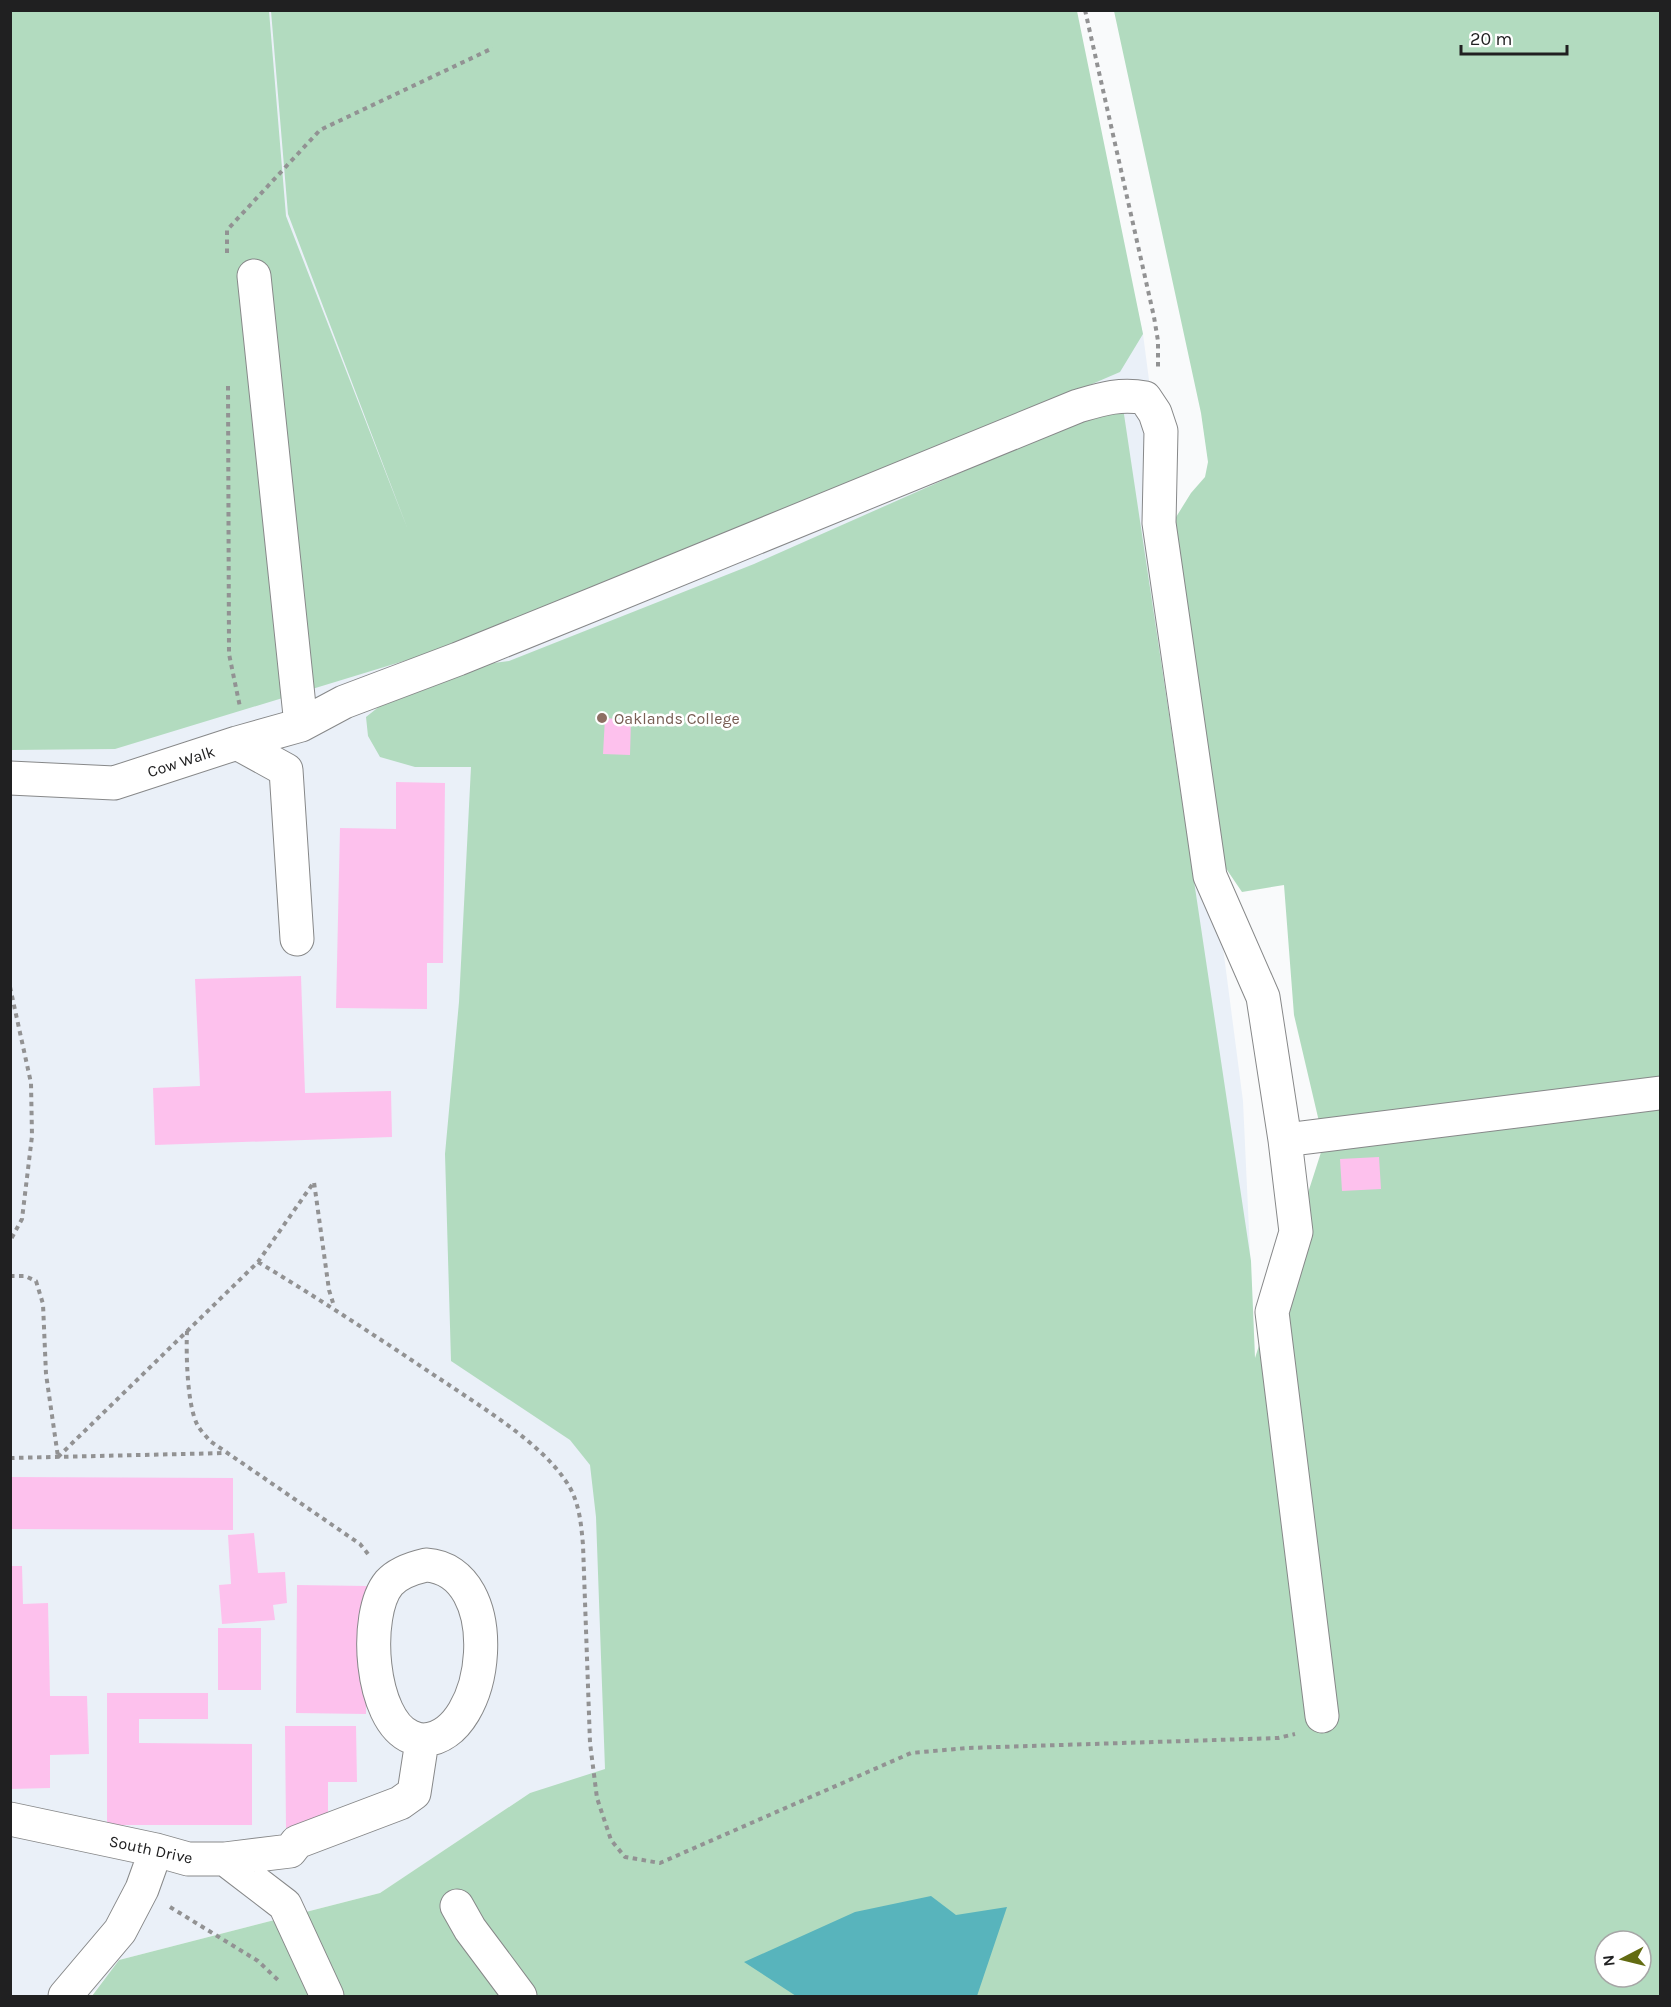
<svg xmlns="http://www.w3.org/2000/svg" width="1671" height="2007" font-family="Karla,sans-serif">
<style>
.built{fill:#eaf0f8}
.green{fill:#b2dbbf;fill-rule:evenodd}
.water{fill:#58b4bc}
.building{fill:#fdc1ed}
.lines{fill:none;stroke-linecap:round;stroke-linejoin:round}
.minor-casing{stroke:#878889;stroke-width:35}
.path{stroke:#929293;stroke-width:4;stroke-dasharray:4.5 4.5;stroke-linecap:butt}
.minor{stroke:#fff;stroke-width:33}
.education-dot{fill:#8d6e63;stroke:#fff;stroke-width:2}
.labels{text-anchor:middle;stroke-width:5;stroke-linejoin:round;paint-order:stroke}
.education-label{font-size:16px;fill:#785e54;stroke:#fff;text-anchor:start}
.street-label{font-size:16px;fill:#202021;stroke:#fff}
</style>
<rect width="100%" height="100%" fill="#f9fafb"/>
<!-- built -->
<path class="built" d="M11,11h1061l71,323 100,767 12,259 32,286 -757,147 -150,100 -261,67 -24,31 -7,5h-77z"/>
<!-- green -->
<path class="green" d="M10,11h259l17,205 122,314 -120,-316 -17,-203h806l66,323 -23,38 -383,165 -284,109 -338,103 -104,1z
M1114,11h546v1985h-1568l27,-36 261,-67 150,-100 75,-24 -9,-252 -6,-52 -20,-25 -119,-79 -6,-207 14,-152 12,-235h-56l-35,-10 -12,-21 -2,-19 29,-23 83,-29 31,-4 245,-97 368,-163 129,860 4,97 69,-215 -30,-128 -10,-130 -42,7 -17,-25 -52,-345 18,-29 14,-16 3,-15 -7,-49zM1605,1941h36v36h-36z"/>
<!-- water -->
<path class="water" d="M931,1896l25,19 51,-8 -30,89h-181l-52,-34 111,-50z"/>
<!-- building -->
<path class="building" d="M605,718l26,2 -1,35 -27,-1z
M396,782l49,1 -2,180h-16v46l-91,-1 4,-180 56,1z
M301,976l4,117 86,-2 1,46 -237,8 -2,-57 47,-2 -5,-107z
M1379,1157l2,32 -39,2 -2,-32z
M10,1477l223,1v52l-223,-1z
M254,1533l4,40 27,-1 2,31 -14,2 2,15 -53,4 -3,-39 12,-1 -3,-49z
M10,1566h12l1,38 25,-1 2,93h37l2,58 -39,1v33l-40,1z
M297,1585l70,1 -1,128 -70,-1z
M218,1628h43v62h-43z
M107,1693h101v26h-69v24l113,1v81h-145z
M285,1726h71l1,56h-29v45l-42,1z"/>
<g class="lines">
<defs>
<path id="minor" d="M254,276l47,449
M237,743l49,27 11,169
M10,778l104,5 123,-40 64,-18 43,-23 114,-43 136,-55 484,-198c24,-7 43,-13 67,-8l10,15 6,18 -2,92 51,353 53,121 22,143 11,92 -24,80 50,404
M1285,1140l375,-47
M426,1565c81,5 65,171 -2,175 -4,1 -9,-2 -13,-3 -41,-17 -48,-123 -22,-154 9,-10 24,-15 37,-18z
M10,1819l146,31 32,9h37l60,46 42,91
M225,1859l65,-8 7,-9 103,-39 14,-10 8,-52
M457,1906l13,23 50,67
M65,1996l55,-65 22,-42 14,-39"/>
</defs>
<!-- minor casing -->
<use href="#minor" class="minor-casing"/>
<!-- path -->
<path class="path" d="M1085,10l69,307 4,24v27
M227,253v-23l93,-100 173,-82
M228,386l1,268 11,53
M10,987l21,96 1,53 -10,83 -12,22
M258,1262c65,39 128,81 191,123 37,25 91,58 116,95 14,19 16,42 18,65l7,198 7,55 14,42 14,17 35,6 251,-110 56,-5 311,-10 17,-4
M10,1276h15l11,5 7,23 3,70 12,83
M187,1331c-1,23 0,76 11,95 3,5 8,10 12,15l150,103 8,10
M58,1457l200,-195 56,-80 15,108 5,16
M10,1458l216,-5
M170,1907l88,54 22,21"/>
<!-- minor -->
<use href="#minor" class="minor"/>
</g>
<!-- markers -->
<circle class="education-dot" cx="602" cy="718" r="6"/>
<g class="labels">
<!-- education labels -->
<g class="education-label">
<text x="614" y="724">Oaklands College</text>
</g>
<!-- street labels -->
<g class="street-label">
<text transform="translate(181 761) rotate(-18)" y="6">Cow Walk</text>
<text transform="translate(151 1849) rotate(12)" y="6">South Drive</text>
</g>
</g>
<!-- border -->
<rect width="1671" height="2007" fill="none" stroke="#202021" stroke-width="24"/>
<!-- north arrow -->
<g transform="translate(1623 1959) rotate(263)"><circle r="28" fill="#ffffff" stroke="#a6a6a6" stroke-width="1.5"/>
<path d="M0-4.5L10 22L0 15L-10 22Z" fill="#626b11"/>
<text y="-9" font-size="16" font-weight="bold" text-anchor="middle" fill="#202021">N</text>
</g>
<!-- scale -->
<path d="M1461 45v9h106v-9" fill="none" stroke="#202021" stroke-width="3"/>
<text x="1470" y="45" font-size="18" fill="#202021" stroke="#ffffff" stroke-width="4.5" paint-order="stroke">20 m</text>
</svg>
